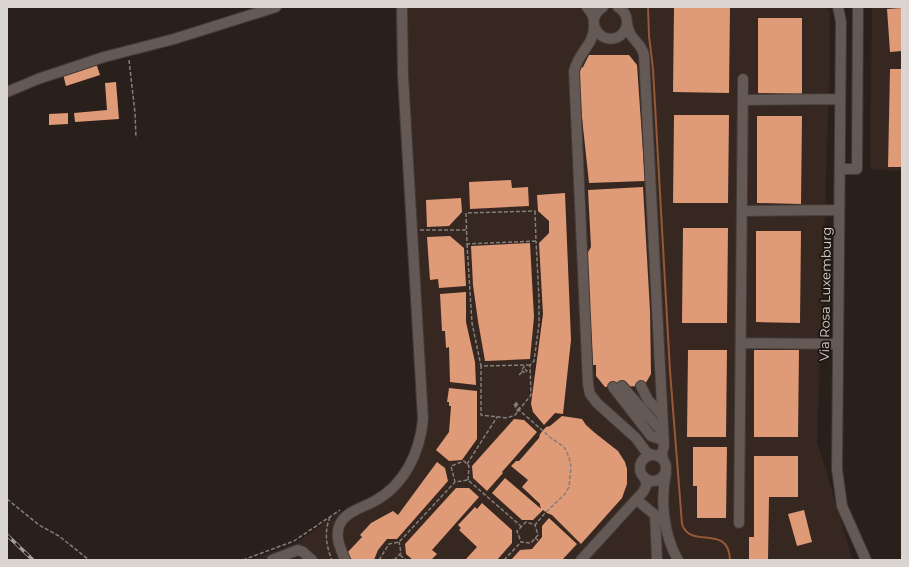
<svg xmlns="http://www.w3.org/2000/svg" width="909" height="567" font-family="Montserrat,sans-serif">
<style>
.built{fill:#362720}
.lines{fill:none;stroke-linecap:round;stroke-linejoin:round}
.stream{stroke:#975837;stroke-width:2}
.building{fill:#df9a77}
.minor-casing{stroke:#423b38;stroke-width:12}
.path{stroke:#857e7a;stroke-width:1.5;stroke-dasharray:4 2;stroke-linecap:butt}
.minor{stroke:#645954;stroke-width:10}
.rail-casing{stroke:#a29b97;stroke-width:3.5}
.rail{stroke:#201713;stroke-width:2;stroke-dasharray:6;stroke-linecap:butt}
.labels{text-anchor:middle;stroke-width:4;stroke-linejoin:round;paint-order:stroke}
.street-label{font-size:13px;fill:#dbd5d2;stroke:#201713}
</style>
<rect width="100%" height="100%" fill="#29201c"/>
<!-- built -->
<path class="built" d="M395,7h251v2l9,-2h172l3,7 -1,73 -12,354 36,119h-602l45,-17 42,-30 22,-10 17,-10 15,-11 10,-13 9,-15 5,-20 1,-17 -20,-338z
M872,7h30v164l-32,-2z"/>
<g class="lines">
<!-- stream -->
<path class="stream" d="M648,7l1,29 4,33 17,302 12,153c8,26 47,-1 48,36"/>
</g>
<!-- building -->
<path class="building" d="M674,7h56l-1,86 -56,-1z
M902,8v43l-12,1 -3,-43z
M758,18h44v76l-44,-1z
M589,55h40l8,10 8,116 -56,2 -12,-112 6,-4z
M96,63l4,12 -34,11 -3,-12z
M890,69h12v98h-14z
M116,82l3,37 -44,3 -1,-9 33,-3 -2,-27z
M68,113v11l-19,1v-11z
M674,115h55l-1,88h-55z
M757,116h45l-1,88 -44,-1z
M511,180l1,8 16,-1 1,19 -59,3 -1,-27z
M643,187l7,124 1,63 -7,12 -39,1 -9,-11v-11h-3l-6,-111 4,-7 -3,-57z
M565,193l6,147 -8,74 -8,-1 -11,12 -11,-13 -2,-8 12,-90 -4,-71 10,-10v-12l-11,-10 -1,-16z
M461,198l1,14 -13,14 -22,1 -1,-27z
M683,228h45l-1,95h-45z
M756,231h45l-1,92 -44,-1z
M450,236l14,12 2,38 -27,2 -1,-9 -8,1 -3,-43z
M530,243l4,74 -4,42 -45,2 -7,-40 -5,-36 -2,-39z
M466,292v30l9,40 1,23 -26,-3 -1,-35 -3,1 -1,-17h-3l-2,-37z
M688,350h39l-1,87h-39z
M754,350h45l-1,87h-44z
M449,388l28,3v48l-15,21 -13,1 -13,-11 13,-18 2,-26h-2v-4h-2z
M562,416l20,3 4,6 9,8 23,18 7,11 2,7v15l-5,14 -41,46 -29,-29 -5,-2 -4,-3 -10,10h-11l-30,-27 13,-15 35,30h1l-1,-2v-2l-18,-17 6,-7 -17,-14 5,-5h3l20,-23 1,-4 6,-7 4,-1z
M514,419l10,1 13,12 -35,40 1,1 -16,18 -14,-13 -1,-12z
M693,447h34l-1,71h-29v-32h-4z
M754,456h44v41h-29l-1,63h-19v-23h5z
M437,462l8,6 3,13 -51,58h-10l-9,11 -4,10h-21l-7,-6 16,-17 -2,-2 11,-12 22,-12 5,4z
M456,488h13l10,9 -47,53 5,4 -6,6h-18l-7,-6 -1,-10z
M482,503l30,27v13l-15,17h-32l12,-13 -18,-17 2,-2 -3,-3 17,-18 2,2z
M804,510l8,32 -15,4 -9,-32z
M549,518l28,26 -15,16h-51l9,-10 12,-1 10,-12v-11z"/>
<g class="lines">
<defs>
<path id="minor" d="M587,7l5,7 2,6
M603,7c-24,16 4,44 20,26 3,-3 4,-7 4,-11 0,-7 -4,-12 -9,-15
M838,7l3,15 -4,447 5,37 24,54
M627,22c2,20 13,17 17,33l20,390 -2,9 1,5
M594,26c0,19 -15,25 -20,45l14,313 2,10 7,9 39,35 11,15 6,2
M7,92l31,-13 66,-22 70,-18 102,-32
M743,100l97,-1
M840,169h17l1,-162
M742,211l97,-1
M741,343l97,1
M622,386l41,47
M641,386l7,14 14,15
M613,387l38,49 12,4
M640 468a13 13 0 1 1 26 0a13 13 0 1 1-26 0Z
M666,473c-6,28 -2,63 12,87
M637,500l18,15 2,45
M739,523l4,-444
M272,560l26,-10 5,2 9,8
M345,560c-4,-11 -11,-24 -5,-36 6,-12 21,-16 33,-22 31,-16 47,-49 50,-83l-20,-344 -1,-68
M581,560l62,-68 4,-8 -3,-7"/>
</defs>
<!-- minor casing -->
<use href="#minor" class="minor-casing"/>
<!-- path -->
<path class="path" d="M129,60l6,53 1,25
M535,211l1,30 -69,3 -1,-31z
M420,230h46
M467,244l5,79 9,43
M530,365l-49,1v49l26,3 8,-3 16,-20 -1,-30 4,-4 5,-37v-26l-3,-57
M525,369l2,2 -2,2 -4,-3 4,-4
M519,375l3,-3
M516,402l4,7
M515,403l4,7 32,28 13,9 5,10 2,10 -2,20 -4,7 -20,19 -10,12 -9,-3 -9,9 4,11 10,1 7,-8 -3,-10
M514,404l4,8
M467,464l30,-47
M468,480l1,-14 -5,-5 -13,5 4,16 13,-2 54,47
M7,499l32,26 20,11 30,24
M330,517c-6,14 -4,29 2,43
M535,538l4,3
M400,555l6,5
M243,560l51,-19 46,-31
M379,560l10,-16 10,-2 56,-60
M394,560l7,-7 -2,-11
M504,560l17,-18"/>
<!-- minor -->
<use href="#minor" class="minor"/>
<defs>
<path id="rail" d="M7,535l26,25"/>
</defs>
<!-- rail casing -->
<use href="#rail" class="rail-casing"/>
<!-- rail -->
<use href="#rail" class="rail"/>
</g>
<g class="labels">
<!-- street labels -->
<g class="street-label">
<text transform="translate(825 294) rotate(-89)" y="5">Via Rosa Luxemburg</text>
</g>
</g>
<!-- border -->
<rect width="909" height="567" fill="none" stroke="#dbd5d2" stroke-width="16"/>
</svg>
